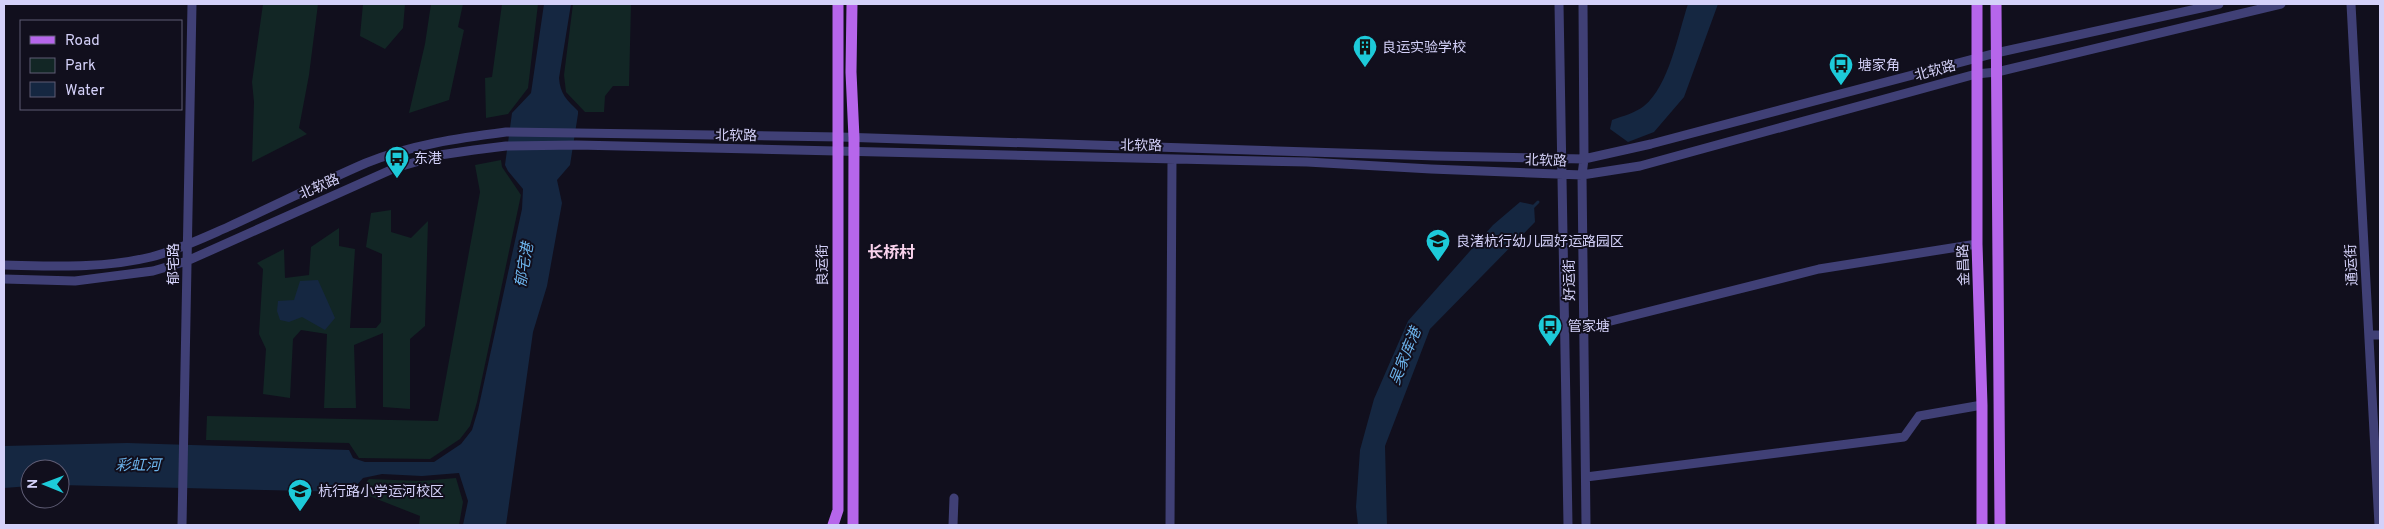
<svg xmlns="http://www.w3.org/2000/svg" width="2384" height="529" font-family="Overpass,'Noto Sans SC',sans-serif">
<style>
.green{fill:#122625}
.water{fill:#152741}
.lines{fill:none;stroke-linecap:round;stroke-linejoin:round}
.stream{stroke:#152741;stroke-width:3}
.minor{stroke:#404076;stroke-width:9}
.major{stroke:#b666eb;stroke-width:11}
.labels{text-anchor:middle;stroke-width:4;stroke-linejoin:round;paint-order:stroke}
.poi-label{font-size:14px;fill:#d4d1f9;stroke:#110f1d;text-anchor:start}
.street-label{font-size:14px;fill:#d4d1f9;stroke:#110f1d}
.water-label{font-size:15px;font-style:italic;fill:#6cb3eb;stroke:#110f1d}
.quarter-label{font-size:16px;font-weight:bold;fill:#f9d2ec;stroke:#110f1d}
</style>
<rect width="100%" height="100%" fill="#110f1d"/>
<!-- green -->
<path class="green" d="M263,4h55l-9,71 -10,53 8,6 -55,28 2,-60 -2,-20z
M363,4h42l-2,24 -18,21 -25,-13z
M431,4h32l-5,23 6,3 -15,70 -40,13 16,-69z
M502,4h36l-10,84 -20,26 -22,4 -1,-40 7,-1z
M573,4h58l-2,82h-16l-8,10 -1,16h-19l-19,-20 -2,-17z
M501,160l1,7 19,28 -44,207 -7,24 -10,13 -30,20 -71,-1 -10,-15 -143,-3 1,-24 231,5 42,-229 -5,-27z
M391,210v22l20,6 17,-17 -3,105 -15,13v70l-27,-2v-74l-29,12 2,63h-32l3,-74 -26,-4 -8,9 -3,59 -27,-4 3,-45 -7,-15 4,-65 -6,-6 27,-14 1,29 24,-3 2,-28 28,-19v18l16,3 -5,79h26l5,-6 1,-68 -16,-7 5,-34z
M456,478l7,24 -4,23h-40l1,-9 -61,-24 10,-13 52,2z"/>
<!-- water -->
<path class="water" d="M544,4h27l-12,74c1,16 8,22 19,33v3l-8,51 -13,15 5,23 -15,83 -14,46 -27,193h-43l5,-24 -9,-28 -37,3 -40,-2 -19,4 -12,14 -291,-7v-16h-30v17l-26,2v-42l123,-3 222,7 4,8 12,4h69l27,-18 11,-14 6,-20 44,-201 1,-20 -15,-18 -3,-6 7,-52 19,-20z
M1688,4h30l-34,93 -30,35 -26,10 -18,-13 2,-9c11,-4 23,-7 32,-14 25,-20 34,-72 44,-102z
M1520,202l14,3 1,17 -105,107 -45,117 2,79h-29l-2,-18 4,-57 14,-51 34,-78 85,-96z
M318,280l17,38 -10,12 -23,-13 -13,5 -9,-2 -3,-9 1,-10 16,-1 6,-19z"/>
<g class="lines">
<!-- stream -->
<path class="stream" d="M1532,208l6,-6"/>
<!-- minor -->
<path class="minor" d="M1559,4l9,521
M1583,4l1,155 -2,16 4,350
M2351,4l28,521
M4,265c49,1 98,4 147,-8 27,-7 52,-19 77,-30 46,-21 92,-44 138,-64 45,-18 93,-25 140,-31l334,5 597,19 147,3 67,-15 345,-91 223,-49
M4,279l71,2 78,-10 34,-10 208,-93 45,-13 34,-5 32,-4 71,-1 730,17 124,7 151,6 58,-9 336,-92 21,-2 284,-68
M1583,328l236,-59 158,-25
M2369,335h11
M1586,477l318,-40 15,-21 63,-11
M182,525l10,-521
M953,525l1,-27
M1170,525l2,-366"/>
<!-- major -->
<path class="major" d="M852,4l-1,68 3,66 -1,387
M1977,4v240l5,161v120
M1996,4l4,521
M833,525l5,-15v-506"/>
</g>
<!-- icons -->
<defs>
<symbol id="building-pin" viewBox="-11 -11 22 30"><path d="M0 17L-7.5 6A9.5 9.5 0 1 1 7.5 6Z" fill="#1dcad9" stroke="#110f1d"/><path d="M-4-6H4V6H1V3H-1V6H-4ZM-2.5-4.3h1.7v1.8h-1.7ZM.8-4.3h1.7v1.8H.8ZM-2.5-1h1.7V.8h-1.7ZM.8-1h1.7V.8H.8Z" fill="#111"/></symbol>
<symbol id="bus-pin" viewBox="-11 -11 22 30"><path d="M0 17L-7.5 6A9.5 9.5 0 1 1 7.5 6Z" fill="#1dcad9" stroke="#110f1d"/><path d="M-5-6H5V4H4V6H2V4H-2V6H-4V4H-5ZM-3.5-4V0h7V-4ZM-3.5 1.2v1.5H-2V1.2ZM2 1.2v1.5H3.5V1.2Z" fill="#111"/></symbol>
<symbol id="school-pin" viewBox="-11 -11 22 30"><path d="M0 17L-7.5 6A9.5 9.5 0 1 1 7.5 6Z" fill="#1dcad9" stroke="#110f1d"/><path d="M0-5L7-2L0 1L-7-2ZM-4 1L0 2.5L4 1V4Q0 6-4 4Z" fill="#111"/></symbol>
</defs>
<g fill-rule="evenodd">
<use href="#building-pin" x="1351" y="33" width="28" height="38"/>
<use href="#bus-pin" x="1827" y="51" width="28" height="38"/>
<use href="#bus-pin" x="383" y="144" width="28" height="38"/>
<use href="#school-pin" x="1424" y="227" width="28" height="38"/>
<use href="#bus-pin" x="1536" y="312" width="28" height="38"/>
<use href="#school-pin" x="286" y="477" width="28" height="38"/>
</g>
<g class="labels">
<!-- poi labels -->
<g class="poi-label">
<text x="1382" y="52">良运实验学校</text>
<text x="1858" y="70">塘家角</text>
<text x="414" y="163">东港</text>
<text x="1456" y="246">良渚杭行幼儿园好运路园区</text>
<text x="1568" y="331">管家塘</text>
<text x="318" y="496">杭行路小学运河校区</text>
</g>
<!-- street labels -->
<g class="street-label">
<text transform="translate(1935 70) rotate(-15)" y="5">北软路</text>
<text transform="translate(736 135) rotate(1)" y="5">北软路</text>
<text transform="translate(1141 145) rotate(1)" y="5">北软路</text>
<text transform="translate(1546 160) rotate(2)" y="5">北软路</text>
<text transform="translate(319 186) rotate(-24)" y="5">北软路</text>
<text transform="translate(173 264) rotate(-90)" y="5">郁宅路</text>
<text transform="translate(822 265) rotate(-91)" y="5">良运街</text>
<text transform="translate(1963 265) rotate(-92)" y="5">金昌路</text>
<text transform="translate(2351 265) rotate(-93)" y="5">通运街</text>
<text transform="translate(1569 280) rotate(-91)" y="5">好运街</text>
</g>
<!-- water labels -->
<g class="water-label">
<text transform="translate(524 265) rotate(-80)" y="5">郁宅港</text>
<text transform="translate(1405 356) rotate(-68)" y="5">吴家库港</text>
<text x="138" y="470">彩虹河</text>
</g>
<!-- quarter labels -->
<g class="quarter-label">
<text x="891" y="258">长桥村</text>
</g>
</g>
<!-- border -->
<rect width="2384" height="529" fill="none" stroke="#d4d1f9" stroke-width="10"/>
<!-- legend -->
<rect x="20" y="20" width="162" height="90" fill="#110f1d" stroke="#5f5d75"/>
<rect x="30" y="36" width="25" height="8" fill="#b666eb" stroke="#5f5d75"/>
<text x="65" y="45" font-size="15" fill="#d4d1f9">Road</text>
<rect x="30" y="58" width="25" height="15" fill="#122625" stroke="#5f5d75"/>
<text x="65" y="70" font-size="15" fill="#d4d1f9">Park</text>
<rect x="30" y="82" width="25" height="15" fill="#152741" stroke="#5f5d75"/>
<text x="65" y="95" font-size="15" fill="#d4d1f9">Water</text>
<!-- north arrow -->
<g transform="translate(45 484) rotate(271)"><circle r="24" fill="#110f1d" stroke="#5f5d75"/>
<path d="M0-4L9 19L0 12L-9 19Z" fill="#1dcad9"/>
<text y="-8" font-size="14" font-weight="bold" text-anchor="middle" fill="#d4d1f9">N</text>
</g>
</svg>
